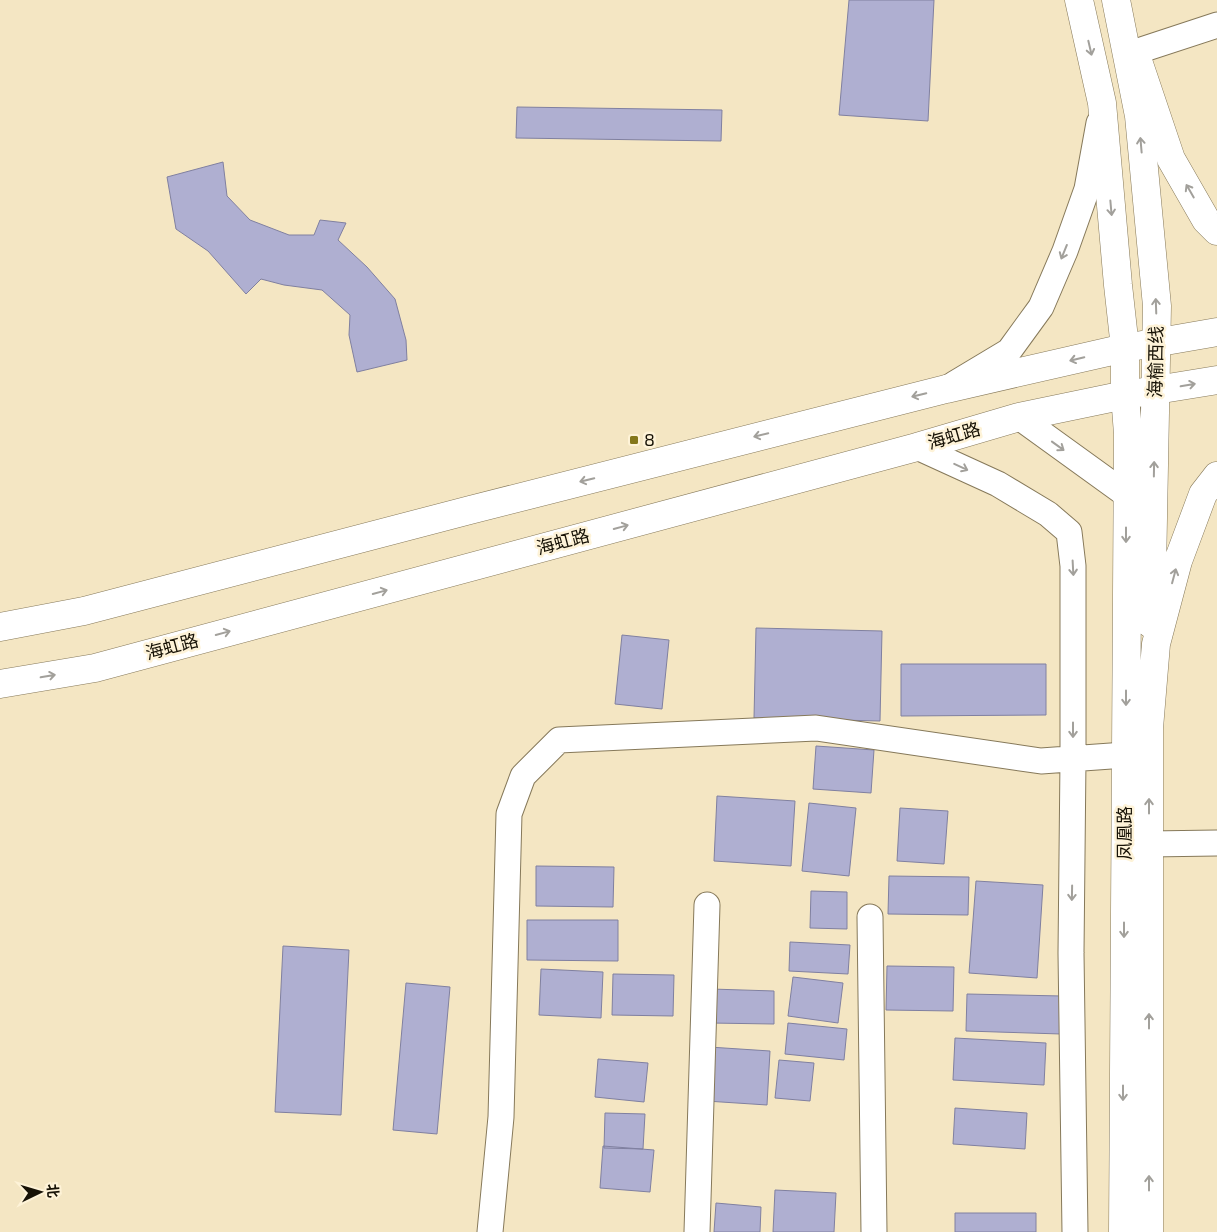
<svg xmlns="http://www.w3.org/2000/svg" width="1217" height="1232" font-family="'Exo 2','Noto Sans SC',sans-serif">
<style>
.building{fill:#afafd1;stroke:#8080a0}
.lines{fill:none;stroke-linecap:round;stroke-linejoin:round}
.minor-casing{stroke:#86795a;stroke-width:27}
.major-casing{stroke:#86795a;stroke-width:29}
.highway-casing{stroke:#86795a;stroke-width:29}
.minor{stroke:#fff;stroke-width:25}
.major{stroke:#fff;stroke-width:28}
.highway{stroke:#fff;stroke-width:28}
.oneway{stroke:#a2a09b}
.poi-dot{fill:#84771b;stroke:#fef3d8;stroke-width:2}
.labels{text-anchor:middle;stroke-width:5;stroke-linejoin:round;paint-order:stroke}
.street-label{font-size:18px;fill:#171206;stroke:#fef3d8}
.poi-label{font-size:18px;fill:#171206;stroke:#fef3d8;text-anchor:start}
</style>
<rect width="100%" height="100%" fill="#f4e6c3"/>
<!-- building -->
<path class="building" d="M849,0h85l-6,121 -89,-6z
M517,107l205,3 -1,31 -205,-3z
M223,162l4,34 23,24 39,15h25l6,-15 26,3 -8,17 29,27 28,32 11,41 1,20 -50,12 -8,-37 1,-20 -28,-25 -38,-5 -23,-6 -15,15 -38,-43 -32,-22 -9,-52z
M756,628l126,3 -2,90 -126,-3z
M622,635l47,5 -7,69 -47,-5z
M901,664h145v51l-145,1z
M816,746l58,4 -3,43 -58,-4z
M717,796l78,5 -4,65 -77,-5z
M809,803l47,5 -7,68 -47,-5z
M900,808l48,3 -4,53 -47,-3z
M536,866l78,1 -1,40 -77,-1z
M889,876l80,1 -1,38 -80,-1z
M976,881l67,4 -6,93 -68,-5z
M811,891l36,1v37l-37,-1z
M527,920h91v41l-91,-1z
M790,942l60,3 -2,29 -59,-3z
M283,946l66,4 -8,165 -66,-3z
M887,966l67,1 -1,44 -67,-1z
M541,969l62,3 -2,46 -62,-3z
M613,974l61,1 -1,41 -61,-1z
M793,977l50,6 -5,40 -50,-7z
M406,983l44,4 -13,147 -44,-4z
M711,989l63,2v33l-64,-1z
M967,994l95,2 -1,38 -95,-3z
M788,1023l59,6 -3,31 -59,-6z
M955,1038l91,5 -2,42 -91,-5z
M709,1047l61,4 -3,54 -61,-4z
M598,1059l50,4 -4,39 -49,-5z
M779,1060l35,3 -4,38 -35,-3z
M955,1108l72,5 -2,36 -72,-5z
M605,1113l40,1 -2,35 -39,-1z
M603,1146l51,4 -4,42 -50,-4z
M775,1190l61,3 -2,39h-61z
M716,1203l45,4 -1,25h-46z
M955,1213h81v19h-81z"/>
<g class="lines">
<defs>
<path id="minor" d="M1135,52l82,-27
M954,384l55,-33 32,-44 24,-56 22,-62 12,-66
M1019,417l108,78
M917,447l81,37 50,30 21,18 4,34v193l-2,194 4,279
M1149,844l68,-1
M870,917l4,315
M490,1232l11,-115 8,-303 14,-38 36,-36 257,-12 225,33 84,-6
M697,1232l10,-327"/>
<path id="major" d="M1135,52l36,107 35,61 11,11
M0,627l84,-16 386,-101 476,-121 179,-41 92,-16
M0,684l95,-16 822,-221 102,-30 106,-22 92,-15"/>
<path id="highway" d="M1079,0l23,103 16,182 7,63v47l3,39 -5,798
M1116,0l23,116 18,190 -6,318
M1149,1232v-504l7,-84 22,-83 25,-67 14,-18"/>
</defs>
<!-- minor casing -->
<use href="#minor" class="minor-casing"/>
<!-- major casing -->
<use href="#major" class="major-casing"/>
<!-- highway casing -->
<use href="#highway" class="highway-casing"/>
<!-- minor -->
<use href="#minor" class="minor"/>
<!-- major -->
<use href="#major" class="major"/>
<!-- highway -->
<use href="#highway" class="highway"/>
</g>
<!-- one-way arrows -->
<defs><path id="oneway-shaft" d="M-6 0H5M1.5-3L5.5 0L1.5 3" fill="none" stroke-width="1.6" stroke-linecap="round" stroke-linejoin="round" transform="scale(1.25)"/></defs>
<g class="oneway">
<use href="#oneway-shaft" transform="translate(1090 48) rotate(77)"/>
<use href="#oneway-shaft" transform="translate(1141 145) rotate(-95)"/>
<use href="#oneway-shaft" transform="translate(1190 191) rotate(-120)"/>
<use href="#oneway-shaft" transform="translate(1111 208) rotate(85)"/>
<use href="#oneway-shaft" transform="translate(1064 252) rotate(112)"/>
<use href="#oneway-shaft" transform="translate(1156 306) rotate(-92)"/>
<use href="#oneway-shaft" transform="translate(1077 359) rotate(167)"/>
<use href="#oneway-shaft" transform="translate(1188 385) rotate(-10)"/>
<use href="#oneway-shaft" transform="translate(919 395) rotate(166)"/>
<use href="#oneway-shaft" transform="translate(761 435) rotate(166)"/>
<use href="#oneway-shaft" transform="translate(1058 446) rotate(36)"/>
<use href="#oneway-shaft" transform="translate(961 467) rotate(25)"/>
<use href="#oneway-shaft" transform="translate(1154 469) rotate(-89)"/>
<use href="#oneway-shaft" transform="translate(587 480) rotate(166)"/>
<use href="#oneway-shaft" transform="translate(621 527) rotate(-15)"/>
<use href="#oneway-shaft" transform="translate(1126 535) rotate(90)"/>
<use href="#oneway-shaft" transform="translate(1073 568) rotate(87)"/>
<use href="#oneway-shaft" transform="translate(1174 576) rotate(-75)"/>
<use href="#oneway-shaft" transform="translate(380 592) rotate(-15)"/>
<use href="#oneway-shaft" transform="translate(223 633) rotate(-15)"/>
<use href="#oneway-shaft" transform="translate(48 676) rotate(-10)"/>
<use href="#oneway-shaft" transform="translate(1126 698) rotate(90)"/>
<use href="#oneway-shaft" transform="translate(1073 730) rotate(90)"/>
<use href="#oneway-shaft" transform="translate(1149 806) rotate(-90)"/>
<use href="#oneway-shaft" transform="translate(1072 893) rotate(91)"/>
<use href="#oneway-shaft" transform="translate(1124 930) rotate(90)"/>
<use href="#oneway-shaft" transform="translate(1149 1021) rotate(-90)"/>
<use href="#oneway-shaft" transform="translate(1123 1093) rotate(90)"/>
<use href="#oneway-shaft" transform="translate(1149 1183) rotate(-90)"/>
</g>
<!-- markers -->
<rect class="poi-dot" x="629" y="435" width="10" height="10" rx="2.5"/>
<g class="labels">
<!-- street labels -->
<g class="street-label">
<text transform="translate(1156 362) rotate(-89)" y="6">海榆西线</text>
<text transform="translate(954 436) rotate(-16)" y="6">海虹路</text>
<text transform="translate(563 542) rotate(-15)" y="6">海虹路</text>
<text transform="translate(172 647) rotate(-15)" y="6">海虹路</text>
<text transform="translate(1125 833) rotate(-90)" y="6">凤凰路</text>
</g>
<!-- poi labels -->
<g class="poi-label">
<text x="644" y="446">8</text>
</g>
</g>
<!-- north arrow -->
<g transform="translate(40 1192) rotate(85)" stroke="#fef3d8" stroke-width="4" paint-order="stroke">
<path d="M0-4L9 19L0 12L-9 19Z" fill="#171206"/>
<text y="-8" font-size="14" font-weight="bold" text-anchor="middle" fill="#171206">北</text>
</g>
</svg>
